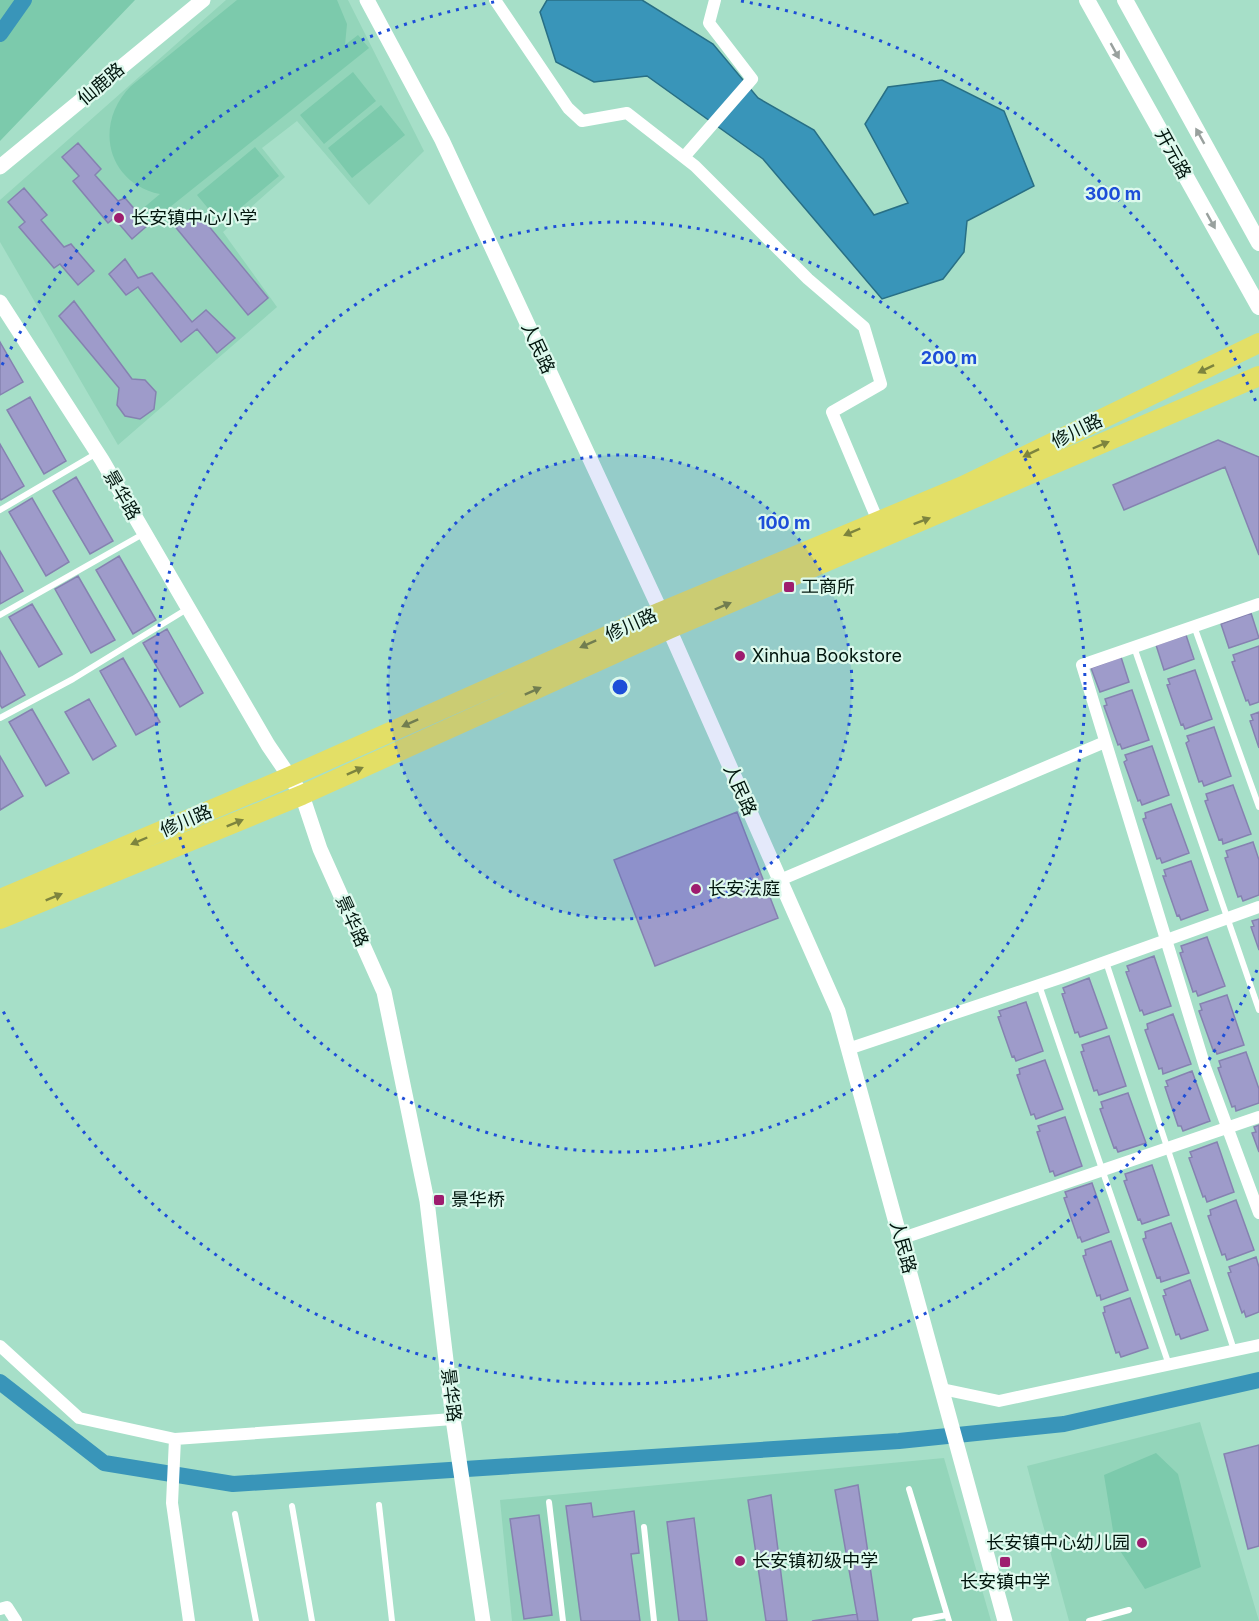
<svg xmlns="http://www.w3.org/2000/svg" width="1259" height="1621" font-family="Inter,'Noto Sans SC',sans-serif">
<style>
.built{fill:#93d5ba}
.green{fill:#7ccaac}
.water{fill:#3995b9;stroke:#286f85;stroke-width:1.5}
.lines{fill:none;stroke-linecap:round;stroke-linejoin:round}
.canal{stroke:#3995b9;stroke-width:16}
.building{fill:#9e9bca;stroke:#8582b0;stroke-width:1.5}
.service{stroke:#fff;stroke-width:6}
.minor{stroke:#fff;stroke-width:12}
.tertiary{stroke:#fff;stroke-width:15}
.secondary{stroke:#fff;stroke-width:16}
.primary{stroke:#e3df66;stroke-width:20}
.oneway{fill:#99a19e}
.oneway2{fill:#7d843e}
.ring{fill:none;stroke:#1d4ed8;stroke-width:3;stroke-dasharray:3 6}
.poi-dot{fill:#9e1d6f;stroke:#ddf9ed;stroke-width:2}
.labels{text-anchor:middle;stroke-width:4.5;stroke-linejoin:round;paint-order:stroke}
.street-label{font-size:18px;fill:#01150d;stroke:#ddf9ed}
.poi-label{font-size:18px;fill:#01150d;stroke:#ddf9ed;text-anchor:start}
.centre{fill:#1d4ed8;stroke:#ddf9ed;stroke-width:3}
.ring-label{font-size:18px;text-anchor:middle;font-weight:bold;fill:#1d4ed8;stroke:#ddf9ed;stroke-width:4.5;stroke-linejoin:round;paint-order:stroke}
</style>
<rect width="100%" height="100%" fill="#a6dfc8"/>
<!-- built -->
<path class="built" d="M226,0h122l76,151 -55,54 -72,-84 -35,27 23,29 -62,55 54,75 -159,138 -118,-203v-42z
M1200,1422l59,199h-190l-42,-155z
M944,1458l47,163h-479l-12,-121z"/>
<!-- green -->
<path class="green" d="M0,0h135l-135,141z
M237,0h100l10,24 -2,21 13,-10 11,13 -219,175 -9,-13 19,-16c-53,-11 -67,-70 -29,-108z
M353,72l23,29 -52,43 -24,-29z
M381,105l24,30 -53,43 -24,-30z
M255,147l24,29 -58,48 -24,-29z
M1156,1453l22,21 23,93 -56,22 -30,-46 -11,-68z"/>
<!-- water -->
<path class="water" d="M547,0h95l71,44 45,54 56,32 60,85 34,-12 -43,-79 23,-37 54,-7 62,31 30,75 -67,35 -3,31 -21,27 -61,20 -119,-140 -116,-83 -53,6 -38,-20 -16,-50z"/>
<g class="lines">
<!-- canal -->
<path class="canal" d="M0,34l24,-34
M0,1382l104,81 129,21 666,-43 165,-17 195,-44"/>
</g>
<!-- building -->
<path class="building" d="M78,143l23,26 -6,6 23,26 7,-3 23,27 -16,14 -18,-21 -6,5 -35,-42 6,-5 -17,-19z
M24,188l23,27 -6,5 23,27 7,-3 23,27 -16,14 -18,-21 -6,4 -35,-41 6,-5 -17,-20z
M193,207l75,91 -20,17 -75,-91z
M125,259l13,19 14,-5 40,49 14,-12 29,28 -18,15 -20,-24 -16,13 -43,-55 -12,8 -17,-21z
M74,301l58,78 13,1 11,12 -2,17 -14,10 -15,-3 -8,-11 2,-17 -60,-72z
M0,342l23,40 -23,13z
M30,397l36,64 -22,13 -37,-64z
M1218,440l41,17v98l-34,-88 -101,43 -11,-25z
M0,444l24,42 -23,14 -1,-2z
M76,477l37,64 -23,13 -37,-63z
M32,498l37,64 -23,14 -37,-64z
M0,551l23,40 -23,13z
M119,556l37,64 -23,14 -37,-64z
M78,576l37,64 -24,13 -36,-64z
M32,604l30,50 -23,13 -30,-50z
M1251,613l8,25 -30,10 -8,-24z
M167,629l36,64 -23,14 -37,-64z
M1186,635l8,24 -30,11 -8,-25z
M1259,646v56l-9,3 -2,-5 -2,1 -14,-39 3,-1 -2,-6z
M0,651l25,44 -23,13 -2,-3z
M1121,657l8,25 -29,10 -9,-24z
M123,658l37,64 -24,13 -36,-64z
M1195,670l17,49 -27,10 -2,-5 -2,1 -14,-40 3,-1 -2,-5z
M1132,690l17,50 -27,9 -2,-5 -2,1 -14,-39 3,-1 -2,-6z
M89,699l27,47 -23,14 -28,-48z
M32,709l37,64 -23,13 -37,-64z
M1259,712v36l-9,-27 3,-1 -2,-5z
M1214,727l17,49 -27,10 -2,-5 -3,1 -13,-39 3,-2 -2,-5z
M1152,746l17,49 -27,10 -2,-5 -2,1 -14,-39 3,-2 -2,-5z
M0,756l23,40 -23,14z
M1233,785l18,49 -28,10 -1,-5 -3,1 -14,-39 3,-1 -2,-6z
M1171,804l18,49 -27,10 -2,-5 -3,1 -14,-40 3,-1 -1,-5z
M737,812l41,106 -123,48 -41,-106z
M1253,842l6,18v35l-16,6 -2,-5 -3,1 -13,-39 3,-1 -2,-6z
M1191,861l17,49 -27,10 -2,-5 -2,1 -14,-40h3l-2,-6z
M1259,919v31l-8,-23 3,-1 -2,-5z
M1207,937l18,49 -27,10 -2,-5 -3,1 -13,-39 3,-1 -2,-6z
M1154,956l17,50 -27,9 -2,-5 -2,1 -14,-39 3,-1 -2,-5z
M1089,978l18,50 -27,9 -2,-5 -3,1 -13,-39 3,-1 -2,-5z
M1227,995l17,50 -27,9 -2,-5 -2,1 -14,-39 3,-1 -2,-6z
M1026,1002l17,49 -27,10 -2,-5 -2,1 -14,-40 3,-1 -2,-5z
M1173,1014l18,50 -28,10 -1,-6 -3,1 -14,-39 3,-1 -1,-5z
M1109,1036l17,50 -27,9 -2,-5 -3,1 -13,-39 3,-1 -2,-6z
M1246,1052l13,37v14l-23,8 -1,-5 -3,1 -14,-39 3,-1 -2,-6z
M1045,1060l18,49 -27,10 -2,-5 -3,1 -14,-40 3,-1 -1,-5z
M1192,1071l18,50 -27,10 -2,-5h-3l-13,-39 3,-1 -2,-5z
M1128,1093l18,50 -28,9 -2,-5 -2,1 -14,-39 3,-1 -2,-6z
M1065,1117l17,49 -27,10 -2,-5 -3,1 -13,-40 3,-1 -2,-5z
M1259,1125v27l-7,-19 4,-1 -2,-5z
M1217,1142l17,50 -27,10 -2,-6 -2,1 -14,-39 3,-1 -2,-5z
M1152,1165l17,50 -27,9 -2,-5 -2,1 -14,-39 3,-1 -2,-6z
M1092,1183l17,49 -27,10 -2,-5 -2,1 -14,-40 3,-1 -2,-5z
M1236,1200l18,50 -27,10 -2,-6 -3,1 -14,-39 3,-1 -1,-5z
M1171,1223l18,50 -28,9 -1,-5 -3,1 -14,-39 3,-1 -1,-6z
M1111,1241l17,49 -27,10 -1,-5 -3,1 -14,-40 3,-1 -1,-5z
M1256,1257l3,10v45l-13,5 -2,-6 -2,2 -14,-40 3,-1 -2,-5z
M1190,1280l18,50 -27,9 -2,-5 -3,1 -13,-39 3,-1 -2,-5z
M1130,1298l18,50 -27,9 -2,-5 -3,1 -13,-40 2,-1 -1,-5z
M1259,1445v101l-11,3 -24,-95z
M858,1485l20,136h-20l-23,-131z
M771,1495l16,126h-21l-18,-121z
M591,1503l2,14 41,-6 5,42 -8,1 9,67h-59l-15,-115z
M539,1515l13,100 -28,4 -14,-100z
M694,1518l13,103h-28l-12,-99z
M857,1614l1,7h-46z"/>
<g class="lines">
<!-- service -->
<path class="service" d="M0,510l97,-57
M0,615l143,-81
M1194,626l65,181
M1134,647l125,363
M0,718l73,-39 114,-70
M1106,962l128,388
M1039,985l130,380
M909,1489l40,132
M549,1502l14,119
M379,1505l13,116
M292,1506l20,115
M235,1514l21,107
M644,1527l10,94
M915,1621l32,-6
M1089,1621l40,-11"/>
<!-- minor -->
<path class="minor" d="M495,0l73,108 14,13 45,-8 68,53 113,113 56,48 17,57 -49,28 48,114
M684,157l68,-78 -43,-56 6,-23
M1259,604l-177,61 123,402 54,146
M780,880l325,-138
M848,1049l218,-73 193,-69
M900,1239l359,-122
M0,1346l79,72 96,21 -3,64 17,118
M942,1389l57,12 260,-56
M175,1439l278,-20
M0,1609l7,-2 9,14"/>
<!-- tertiary -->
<path class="tertiary" d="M367,0l75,140 227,489 169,382 167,610
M0,167l203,-167
M0,302l102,158 166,285 34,50 18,54 64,143 43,209 26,218 30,202"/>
<!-- secondary -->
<path class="secondary" d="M1087,0l172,307
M1125,0l134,243"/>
<!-- primary -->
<path class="primary" d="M0,899l289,-122 372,-165 302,-126 296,-143
M0,919l302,-124 367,-166 590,-253"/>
</g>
<!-- one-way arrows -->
<defs><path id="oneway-solid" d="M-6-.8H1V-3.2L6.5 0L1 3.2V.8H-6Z" transform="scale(1.5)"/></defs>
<g class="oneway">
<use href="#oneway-solid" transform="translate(1115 51) rotate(61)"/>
<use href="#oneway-solid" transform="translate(1200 136) rotate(-119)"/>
<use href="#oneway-solid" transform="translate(1211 221) rotate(61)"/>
</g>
<g class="oneway2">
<use href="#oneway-solid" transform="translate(1206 369) rotate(154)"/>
<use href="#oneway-solid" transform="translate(1101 445) rotate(-23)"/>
<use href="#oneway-solid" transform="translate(1031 453) rotate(154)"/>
<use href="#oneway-solid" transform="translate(922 521) rotate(-21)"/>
<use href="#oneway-solid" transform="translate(852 532) rotate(157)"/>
<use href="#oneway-solid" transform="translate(723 606) rotate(-23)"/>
<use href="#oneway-solid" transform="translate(588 644) rotate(156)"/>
<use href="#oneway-solid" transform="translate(533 691) rotate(-24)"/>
<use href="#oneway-solid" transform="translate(410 723) rotate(156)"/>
<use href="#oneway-solid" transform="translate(355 771) rotate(-24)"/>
<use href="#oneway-solid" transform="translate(235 823) rotate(-22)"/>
<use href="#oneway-solid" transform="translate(139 841) rotate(157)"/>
<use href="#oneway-solid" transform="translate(54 897) rotate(-22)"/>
</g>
<!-- distance rings -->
<circle cx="620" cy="687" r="232" fill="#1d4ed8" fill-opacity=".12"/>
<g class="ring">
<circle cx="620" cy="687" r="232"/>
<circle cx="620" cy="687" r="465"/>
<path d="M1257 970A697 697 0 0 1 2 1009M2 365A697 697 0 0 1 499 1M741 1A697 697 0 0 1 1257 404"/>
</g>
<!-- markers -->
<g class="poi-dot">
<circle cx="119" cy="218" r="6"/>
<rect x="783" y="581" width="12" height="12" rx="3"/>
<circle cx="740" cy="656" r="6"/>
<circle cx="696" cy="889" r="6"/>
<rect x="433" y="1194" width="12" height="12" rx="3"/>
<circle cx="1142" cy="1543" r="6"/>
<circle cx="740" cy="1561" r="6"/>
<rect x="999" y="1556" width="12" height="12" rx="3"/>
</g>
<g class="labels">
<!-- street labels -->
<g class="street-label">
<text transform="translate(101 84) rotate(-40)" y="6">仙鹿路</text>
<text transform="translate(1173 154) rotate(61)" y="6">开元路</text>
<text transform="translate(538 348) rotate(65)" y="6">人民路</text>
<text transform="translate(1077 431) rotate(-26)" y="6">修川路</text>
<text transform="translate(122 495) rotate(60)" y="6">景华路</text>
<text transform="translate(631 625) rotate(-24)" y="6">修川路</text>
<text transform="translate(740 790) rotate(66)" y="6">人民路</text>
<text transform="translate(186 821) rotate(-23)" y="6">修川路</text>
<text transform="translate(352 921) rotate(66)" y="6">景华路</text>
<text transform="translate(903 1247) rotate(75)" y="6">人民路</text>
<text transform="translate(451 1395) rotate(83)" y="6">景华路</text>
</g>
<!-- poi labels -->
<g class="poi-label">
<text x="131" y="224">长安镇中心小学</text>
<text x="801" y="593">工商所</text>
<text x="752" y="662">Xinhua Bookstore</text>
<text x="708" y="895">长安法庭</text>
<text x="451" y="1206">景华桥</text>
<text x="1130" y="1549" text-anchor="end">长安镇中心幼儿园</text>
<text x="752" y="1567">长安镇初级中学</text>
<text x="1005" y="1588" text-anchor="middle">长安镇中学</text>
</g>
</g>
<circle cx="620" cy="687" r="9" class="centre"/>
<g class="ring-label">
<text x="1113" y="200">300 m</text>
<text x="949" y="364">200 m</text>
<text x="784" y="529">100 m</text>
</g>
</svg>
